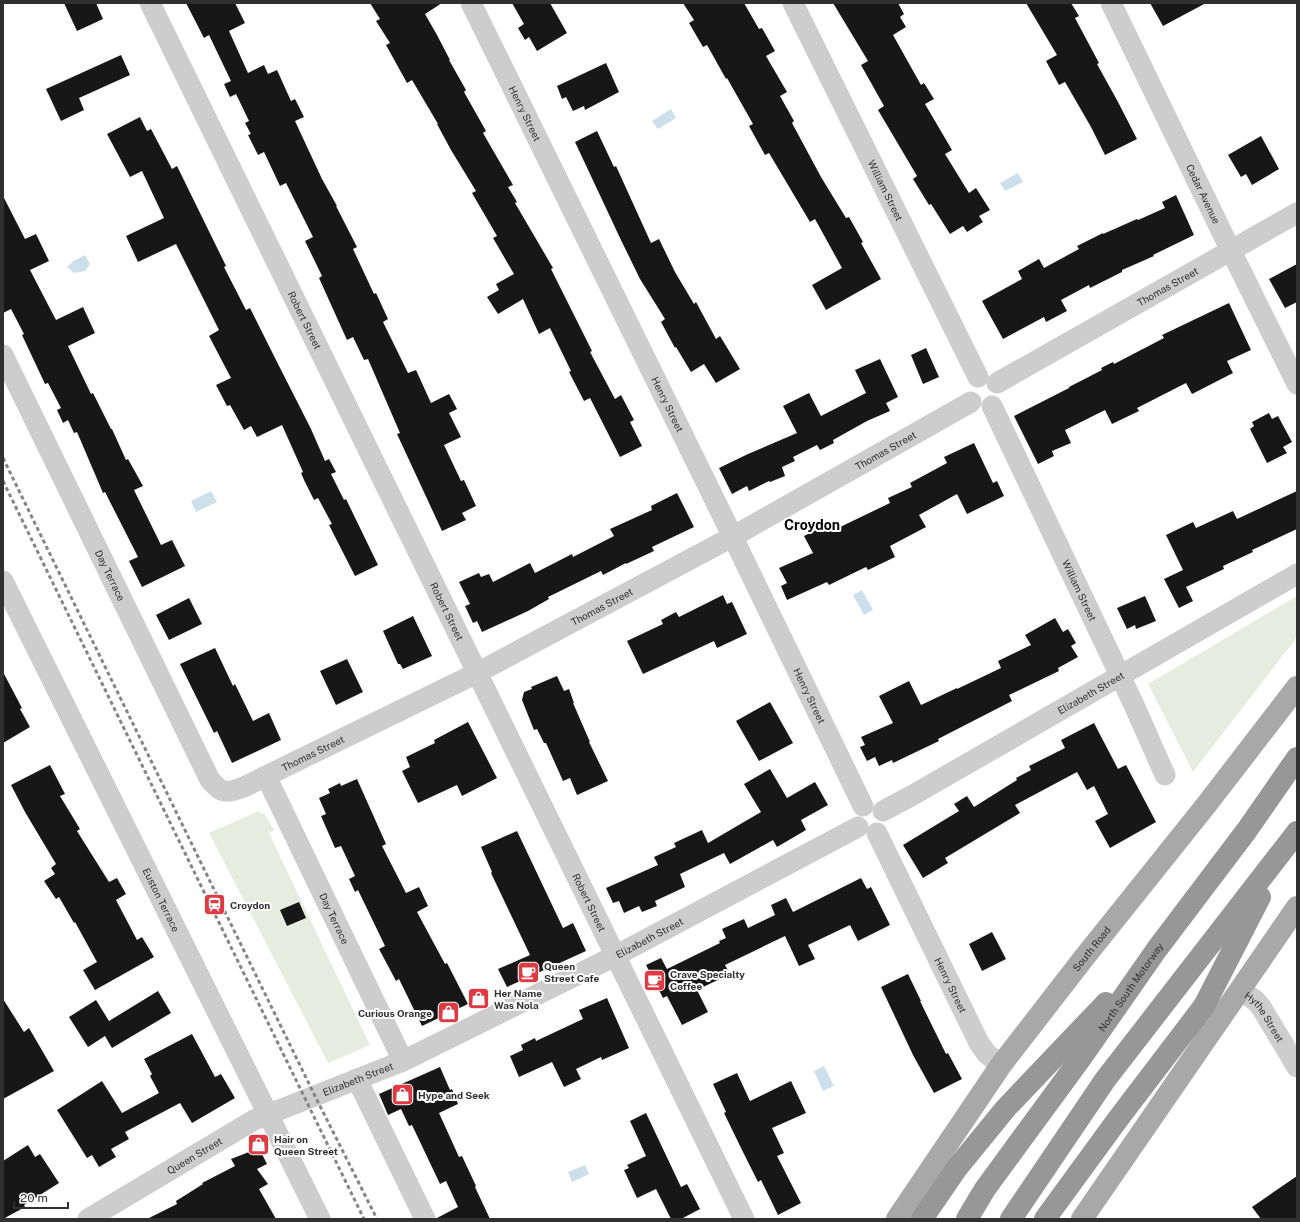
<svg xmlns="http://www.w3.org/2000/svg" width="1300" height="1222" font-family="'Public Sans',sans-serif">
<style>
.green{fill:#e6eddf}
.water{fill:#ccdfeb}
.building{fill:#171717}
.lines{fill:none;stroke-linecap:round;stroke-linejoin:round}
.street{stroke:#cdcdcd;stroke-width:21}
.primary{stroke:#a8a8a8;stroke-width:22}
.highway{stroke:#979797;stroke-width:22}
.rail{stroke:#858585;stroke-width:3;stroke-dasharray:4 3;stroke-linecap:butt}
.labels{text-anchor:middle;stroke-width:4;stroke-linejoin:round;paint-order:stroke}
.street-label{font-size:10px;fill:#303030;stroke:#fff}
.poi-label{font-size:10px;font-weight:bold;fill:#303030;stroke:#fff;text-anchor:start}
.district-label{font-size:14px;font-weight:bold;fill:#000;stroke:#fff}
</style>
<rect width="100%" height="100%" fill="#fff"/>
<!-- green -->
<path class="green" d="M1297,596v41l-104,135 -45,-88z
M259,811l2,3 3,-1 10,17 -5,3 101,212 -42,18 -119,-230z"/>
<!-- water -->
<path class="water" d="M671,109l5,9 -18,11 -6,-8z
M1018,173l5,9 -18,9 -5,-8z
M85,255l5,9 -5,7 -11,2 -7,-6 5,-5z
M211,491l6,11 -21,10 -5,-11z
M862,590l11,20 -9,5 -11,-20z
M824,1066l10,20 -11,5 -9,-20z
M585,1165l4,9 -17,8 -4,-10z"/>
<!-- building -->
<path class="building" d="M64,3h32l7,16 -26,12z
M186,3h49l10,20 -16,8 19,42 16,-8 4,9 9,-4 14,31 4,-2 9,18 -9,4 27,58 15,27h-1l21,41 -4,2 21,45 2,-1 12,26 -5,3 25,51 8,-3 15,33 18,-9 8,15 -8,4 12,24 -17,8 17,36 3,-1 12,26 -14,7 4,7 -24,11 -45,-97 3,-1 -32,-74 -4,1 -11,-23 -6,3 -28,-62 3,-2 -17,-35 8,-4 -27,-54 -6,3 -16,-34 -6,3 -10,-20 3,-1 -6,-11 4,-2 -13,-27 -6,3 -6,-13 7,-3 -22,-46 -5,3z
M370,3h72l-17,11 12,21 13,25h-1l17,30 -2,2 22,39 -3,2 30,52 -5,2 9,15 -2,1 38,65 -2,1 41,82 -2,1 25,47 6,-4 13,25 -4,2 12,24 -22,11 -30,-59 -6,3 -15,-29 2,-1 -21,-43 -11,6 -16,-35 -25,15 -11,-17 12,-7 -3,-6 18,-10 -21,-36 4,-2 -25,-43 4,-2 -25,-41 -14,-26h1l-26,-44 -5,3 -21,-38 4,-2 -14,-22 4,-2z
M512,3h38l17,30 -30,18 -8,-14 -4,3 -7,-12 6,-4z
M683,3h61l15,26 3,-1 13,23 -9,5 21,36 -7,4 14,25 -2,2 29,54 25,41 3,-1 14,25 -2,1 20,36 -55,31 -14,-25 30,-17 -27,-49 -5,3 -41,-69 -4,2 -16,-29 4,-2 -26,-46 -1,1 -19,-34 -4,2 -14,-24 5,-3z
M833,3h65l6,11 -4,3 6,10 -13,8 28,50 3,-2 10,16 -9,5 27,46 -7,4 24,39 7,-5 14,22 -11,6 4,6 -16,10 -4,-6 -13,8 -19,-30 -2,1 -16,-26 4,-3 -39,-66 6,-4 -23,-41 7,-4z
M1026,3h45l8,13 -4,2 24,45 -2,1 21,38 19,37 -32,16 -14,-28 -26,-45 -6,3 -13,-24 11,-6z
M1150,3h56l-43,23z
M121,55l9,20 -51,23 5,12 -23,11 -15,-32z
M606,63l13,29 -34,18 -1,-4 -11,5 -7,-14 -4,2 -5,-13z
M140,117l7,14 4,-2 21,40 5,-3 49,100 -2,1 22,43 4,-2 24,48 37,73 14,32 4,-2 7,13 -5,2 13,26 2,-1 32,66 -23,11 -26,-51 3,-1 -14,-26 -4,2 -10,-20 -3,-7 2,-1 -21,-47 -25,12 -6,-11 -7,4 -14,-25 -3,1 -11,-21 15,-7 -22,-42 10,-6 -43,-86 -38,18 -12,-26 38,-18 -22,-47 -12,6 -23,-43z
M597,131l17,36 2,-1 35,77 8,-4 16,33 19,32 2,-2 20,37 4,-3 20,33 -24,14 -12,-19 -13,8 -15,-25 -1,1 -14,-26 4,-3 -25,-40 -20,-41 -45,-96z
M1261,136l18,33 -27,16 -6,-11 -5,3 -13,-22z
M1176,195l18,40 -41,20 1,1 -32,14v2l-32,16 -1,-3 -28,15 6,11 -21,11 -2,-5 -41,22 -21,-38 40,-22 -4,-8 21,-12 5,9 35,-19 -2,-3 26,-13v1l34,-15 1,1 27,-12 -3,-6z
M3,196l22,43 11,-5 13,27 -19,9 26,50 27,-13 12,26 -27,13 23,48 2,-1 18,36h1l14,31 2,-1 15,27 -9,4 27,55 11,-5 13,26 -43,21 -13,-26 9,-4 -33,-65 -2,1 -26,-61 -3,1 -6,-13 -5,3 -6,-13 4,-2 -13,-25 -3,1 -23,-49 2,-1 -13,-25 -8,4z
M1297,264v38l-12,6 -16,-29z
M1229,303l22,47 -24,11 6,12 -41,21 -6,-11 -49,25 2,3 -27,13 -7,-14 -40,20 6,13 -19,8 2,5 -16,8 -24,-48 55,-28v-1l33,-17 -1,-2 12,-6 1,2 50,-26 -2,-3z
M926,348l13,29 -16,7 -12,-29z
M880,359l18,38 -12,6 4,8 -23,10 -34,19 1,3 -14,7 -3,-5 -24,12 2,4 -13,6 3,9 -15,6 -1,-1 -20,10 -2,-5 -15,8 -13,-26 29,-14 49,-21 -14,-27 26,-13 12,23 45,-23 -11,-23z
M1269,413l3,6 6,-3 14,26 -9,5 4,6 -20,10 -17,-34 4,-3 -2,-4z
M974,443l19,40 4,-2 7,15 -37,18 -10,-20 -38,21 7,12 -36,19 5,11 -27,13 -2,-3 -37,18 -2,-3 -40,18 -6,-14 6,-3 -8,-15 34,-15 -9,-17 28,-14 4,7 54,-26 -2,-5 24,-11 -2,-4 37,-20 -3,-6z
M1297,491v38l-45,21 1,2 -30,14 1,3 -38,18 7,14 -14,7 -15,-29 19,-9 -17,-35 27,-13 3,6 37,-17 4,8z
M677,493l17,34 -42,20 2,4 -28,13v-1l-23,12 -2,-4 -53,26 1,2 -21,12 -46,21 -5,-11 -4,2 -8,-17 5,-2 -11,-22 20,-9 2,4 8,-3 4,8 37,-19 5,10 37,-19 1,3 41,-21 -4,-7 42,-19 -1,-4z
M723,595l4,9 5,-2 15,32 -30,14 -3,-7 -71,33 -16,-33 36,-17 -2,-4 15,-8 3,5z
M1145,596l11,25 -20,8 -1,-4 -8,4 -10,-21z
M189,598l13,26 -33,16 -13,-25z
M413,616l19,40 -29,13 -3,-5h-2l-15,-33z
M1055,618l8,14 5,-3 8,14 -5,3 7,11 -20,11 1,3 -50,24 3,6 -74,38 1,2 -46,22 -1,-3 -13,6 -4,-9 -8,4 -7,-14 5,-2 -4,-8 32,-14 -14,-27 30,-15 12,24 36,-17v1l44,-21 -3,-7 33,-16 -6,-10z
M215,648l18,38 2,-2 18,37 16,-8 12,27 -49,23 -15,-32 -3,2 -34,-69z
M347,659l16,33 -27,13 -16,-34z
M3,672l19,36 -2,1 10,18 -27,16z
M557,676l7,15 5,-2 5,14h-1l17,39h-1l19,39 -31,14 -7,-17 -7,3 -17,-38h-2l-7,-14 -3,1 -12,-30 2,-8 8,-3 -1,-2z
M770,702l23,41 -34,18 -23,-40z
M468,722l29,56 -35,18 -5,-11 -39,18 -16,-32 8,-4 -4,-10 29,-14 -1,-3z
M1094,723l24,46 8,-4 30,57 -46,26 -15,-27 13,-7 -14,-28 -7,4 -10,-18 -62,33 5,8 -75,45 3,5 -25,15 -20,-33 56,-34 -5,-7 13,-8 7,11 43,-27 -1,-2 15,-8 -2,-4 36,-18 -4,-8z
M50,765l15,29 -5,2 20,33 -3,2 32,51 8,-4 9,16 -10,6 21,40 5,-3 12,20 -59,33 -12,-20 14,-8 -22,-40 -1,1 -15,-26 -3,2 -12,-18 11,-7 -4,-6 5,-4 -31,-52 -14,-27z
M770,769l17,29 28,-16 13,23 -27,15 5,10 -29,17 -4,-7 -43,24 -6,-11 -44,21 5,13 -30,14 2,5 -15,6 -3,-6 -15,7 -5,-12 -6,2 -7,-15 52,-23 -4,-8 22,-10 -2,-4 28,-13 6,13 53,-31 -17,-28z
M357,779l29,65 -4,2 24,47 13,-6 9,19 -11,6 28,52 2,-1 21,41 -46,22 -23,-47 -3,2 -17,-32 6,-3 -27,-56 -3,2 -6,-13 6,-3 -14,-30 -6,2 -14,-32 5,-2 -7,-16 11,-5 -2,-4 12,-6 1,3z
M517,831l46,97 10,-5 13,28 -79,36 -9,-18 32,-14 -39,-82 1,-1 -11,-25z
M861,878l6,11 4,-2 19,38 -32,16 -8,-16 -42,20 7,14 -16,7 -14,-30 -60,29 5,9 -33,16 11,22 -26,13 -15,-29 -4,2 -17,-33 15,-7 6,11 53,-26 -1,-2 7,-3 -4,-9 22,-10 4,9 27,-13 -4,-10 15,-7 7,14z
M299,902l7,16 -19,8 -7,-16z
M992,932l14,27 -24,12 -13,-27z
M908,974l13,27h-1l26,53 2,-1 14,26 -28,14 -21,-38 -32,-68z
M158,991l13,22 -59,35 -7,-12 -17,11 -19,-30 27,-17 13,21z
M607,998l22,50 -27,12 -1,-3 -25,12 5,10 -17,8 -12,-25 -33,15 -9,-21 13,-6 -2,-5 14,-7 1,3 47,-22 -4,-9z
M3,999l21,33 5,-4 25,43 -51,28z
M192,1034l23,43 6,-3 14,24 -43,25 -12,-20 -55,29 4,7 -18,10 5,8 -17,10 -7,-12 -5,3 -30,-48 45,-29 20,32 37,-20 -9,-17 2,-2 -8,-15z
M440,1067l10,23 2,-1 6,15 -19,9 20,44 3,-1 14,30 -1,1 15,32h-53v-1l21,-11 -12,-26 -6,3 -28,-59 -3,1 -8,-17 -13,6 -9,-21z
M737,1073l13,28 41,-20 15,32 -34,15 12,25 -7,3 24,47 -23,12 -17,-35 -3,2 -16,-32 -18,-37 2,-1 -13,-28z
M646,1113l35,74 6,-3 13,25 -19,10h-10l-15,-30 -19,9 -13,-28 5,-2 -2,-3 19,-9 -16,-35z
M28,1145l7,12 5,-3 19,29 -35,22 1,2 -22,12v-58z
M259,1148l8,16 -10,5 11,15 -9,5 17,30h-129l30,-15 -1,-3 27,-17 -1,-1 33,-17 -4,-7z
M1297,1176v43h-36l-9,-12z"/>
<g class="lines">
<!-- street -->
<g class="street">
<path id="s1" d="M150,3l594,1216"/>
<path id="s2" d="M471,3l256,522 136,281"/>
<path id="s3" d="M793,3l185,374"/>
<path id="s4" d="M1111,3l120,248 66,133"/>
<path id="s5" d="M3,355l207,425c4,4 8,10 15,11 11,2 30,-10 41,-15l211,-103 255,-136 239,-135"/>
<path id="s6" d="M997,383l300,-170"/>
<path id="s7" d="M992,406l142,299 31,70"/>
<path id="s8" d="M3,581l317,638"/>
<path id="s9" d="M266,776l137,285"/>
<path id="s10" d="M883,811l30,-16 384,-221"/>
<path id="s11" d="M877,833l102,210 8,11 14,11"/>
<path id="s12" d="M1240,990l16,11 5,6 36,60"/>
<path d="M357,1079l68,140"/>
<path id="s13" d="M88,1219l166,-99 149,-59 212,-105 243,-129"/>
</g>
<!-- primary -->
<g class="primary">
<path id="s14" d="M897,1219l104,-154 82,-106 124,-155 90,-117"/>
<path d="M1082,1219l215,-312"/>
</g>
<!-- highway -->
<g class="highway">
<path d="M922,1219l35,-51 49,-60 100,-105"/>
<path id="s15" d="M967,1219l18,-30 96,-131 76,-109 90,-119 50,-72"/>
<path d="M1011,1219l94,-139 192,-248"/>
<path d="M1045,1219l73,-100 86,-113 56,-109"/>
</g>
<!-- rail -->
<path class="rail" d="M3,458l312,638 62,123
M3,481l361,738"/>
</g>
<!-- icons -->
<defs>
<symbol id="station-square" viewBox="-11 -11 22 22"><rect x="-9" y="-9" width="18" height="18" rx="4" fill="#df3a43" stroke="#fff"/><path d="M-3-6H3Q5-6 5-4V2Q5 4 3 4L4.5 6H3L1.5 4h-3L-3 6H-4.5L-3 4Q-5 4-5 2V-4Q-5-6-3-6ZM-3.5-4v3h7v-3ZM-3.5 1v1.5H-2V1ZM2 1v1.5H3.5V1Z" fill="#fff"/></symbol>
<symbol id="cafe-square" viewBox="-11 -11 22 22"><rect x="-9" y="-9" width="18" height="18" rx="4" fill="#df3a43" stroke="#fff"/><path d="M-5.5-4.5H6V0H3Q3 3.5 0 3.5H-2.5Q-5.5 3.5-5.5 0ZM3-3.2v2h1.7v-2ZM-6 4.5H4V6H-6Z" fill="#fff"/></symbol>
<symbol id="shop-square" viewBox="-11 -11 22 22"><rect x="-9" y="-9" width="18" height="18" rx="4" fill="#df3a43" stroke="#fff"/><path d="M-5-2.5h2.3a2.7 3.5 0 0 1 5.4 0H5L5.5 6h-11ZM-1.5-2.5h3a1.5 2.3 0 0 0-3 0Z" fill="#fff"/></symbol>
</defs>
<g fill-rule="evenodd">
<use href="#station-square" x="202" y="892" width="25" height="25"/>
<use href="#cafe-square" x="516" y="960" width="25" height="25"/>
<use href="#cafe-square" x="642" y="968" width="25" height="25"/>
<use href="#shop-square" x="466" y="986" width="25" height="25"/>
<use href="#shop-square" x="436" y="1000" width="25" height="25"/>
<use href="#shop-square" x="390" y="1082" width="25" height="25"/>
<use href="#shop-square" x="246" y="1132" width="25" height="25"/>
</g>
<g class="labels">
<!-- street labels -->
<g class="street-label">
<text dy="4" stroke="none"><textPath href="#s2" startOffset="123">Henry Street</textPath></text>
<text dy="4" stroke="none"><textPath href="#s3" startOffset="209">William Street</textPath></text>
<text dy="4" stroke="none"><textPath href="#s4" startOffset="212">Cedar Avenue</textPath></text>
<text dy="4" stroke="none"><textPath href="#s6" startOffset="196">Thomas Street</textPath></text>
<text dy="4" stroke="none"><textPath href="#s1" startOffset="353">Robert Street</textPath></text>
<text dy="4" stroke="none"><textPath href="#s2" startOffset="447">Henry Street</textPath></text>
<text dy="4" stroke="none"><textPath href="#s5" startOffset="1236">Thomas Street</textPath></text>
<text dy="4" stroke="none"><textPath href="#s5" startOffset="245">Day Terrace</textPath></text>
<text dy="4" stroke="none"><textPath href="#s7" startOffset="204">William Street</textPath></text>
<text dy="4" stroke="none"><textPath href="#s5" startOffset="912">Thomas Street</textPath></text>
<text dy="4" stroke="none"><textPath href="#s1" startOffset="677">Robert Street</textPath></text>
<text dy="4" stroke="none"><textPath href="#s10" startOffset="239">Elizabeth Street</textPath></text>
<text dy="4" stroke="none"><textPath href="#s2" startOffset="771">Henry Street</textPath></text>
<text dy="4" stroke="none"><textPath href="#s5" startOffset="588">Thomas Street</textPath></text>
<text dy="4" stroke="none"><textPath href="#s8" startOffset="356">Euston Terrace</textPath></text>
<text dy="4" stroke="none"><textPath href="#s1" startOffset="1001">Robert Street</textPath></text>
<text dy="4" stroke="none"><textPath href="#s9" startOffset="158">Day Terrace</textPath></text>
<text dy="4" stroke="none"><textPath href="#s13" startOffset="629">Elizabeth Street</textPath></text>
<text dy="4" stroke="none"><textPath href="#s14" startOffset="333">South Road</textPath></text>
<text dy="4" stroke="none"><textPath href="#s11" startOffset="169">Henry Street</textPath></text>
<text dy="4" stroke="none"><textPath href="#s15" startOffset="284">North South Motorway</textPath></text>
<text dy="4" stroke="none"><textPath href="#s12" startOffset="37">Hythe Street</textPath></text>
<text dy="4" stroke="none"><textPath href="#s13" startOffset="305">Elizabeth Street</textPath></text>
<text dy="4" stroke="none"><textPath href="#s13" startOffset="124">Queen Street</textPath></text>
</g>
<!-- poi labels -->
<g class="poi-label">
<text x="230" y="909">Croydon</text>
<text x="544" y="970">Queen<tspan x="544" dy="12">Street Cafe</tspan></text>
<text x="670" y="978">Crave Specialty<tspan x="670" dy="12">Coffee</tspan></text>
<text x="494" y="997">Her Name<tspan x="494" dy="12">Was Nola</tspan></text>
<text x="432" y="1017" text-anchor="end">Curious Orange</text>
<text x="418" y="1099">Hype and Seek</text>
<text x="274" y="1143">Hair on<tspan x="274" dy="12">Queen Street</tspan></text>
</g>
<!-- district labels -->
<g class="district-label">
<text x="812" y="530">Croydon</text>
</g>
</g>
<!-- border -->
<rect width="1300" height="1222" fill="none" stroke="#303030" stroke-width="8"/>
<!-- scale -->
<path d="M14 1202v6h54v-6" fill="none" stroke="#303030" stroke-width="2"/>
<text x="20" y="1202" font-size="12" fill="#303030" stroke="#ffffff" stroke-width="3" paint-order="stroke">20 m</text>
</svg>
